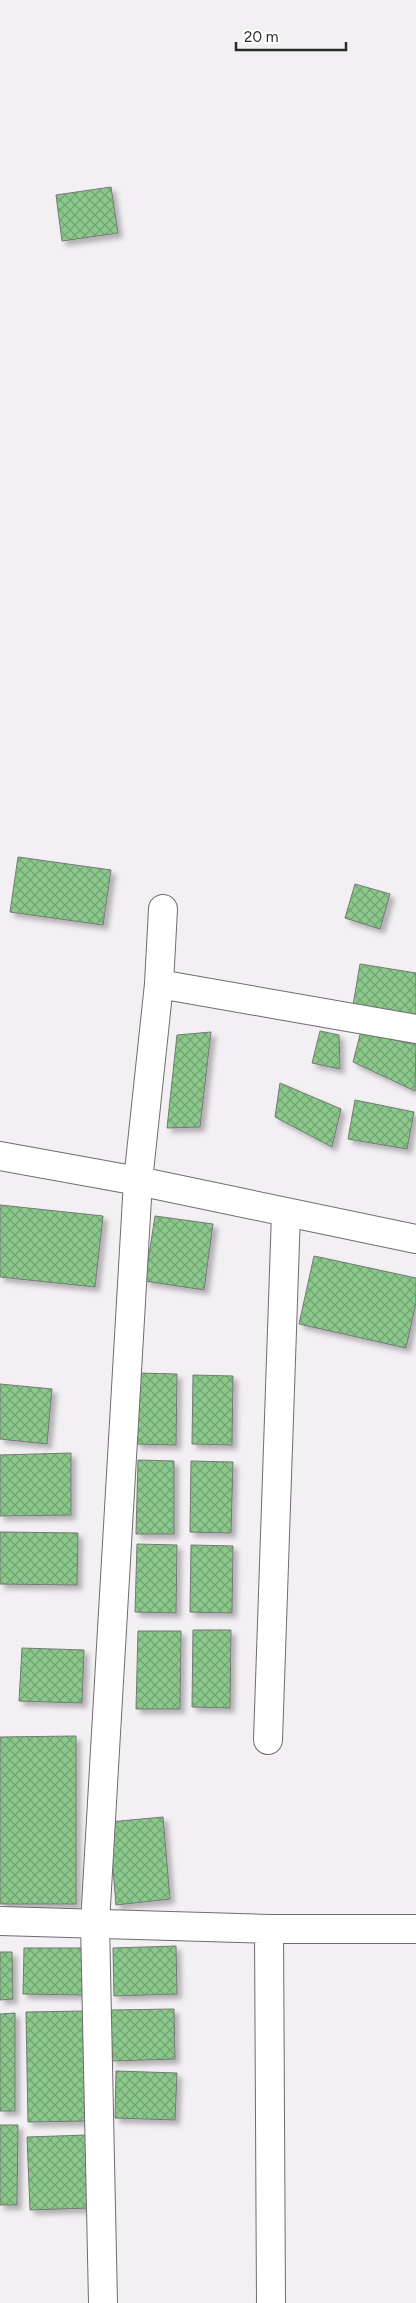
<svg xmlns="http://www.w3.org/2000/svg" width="416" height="2303" font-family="Figtree,sans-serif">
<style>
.building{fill:url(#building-cross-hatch);stroke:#757875;filter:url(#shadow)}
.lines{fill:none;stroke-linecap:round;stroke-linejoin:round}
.minor-casing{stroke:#6f6c6f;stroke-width:30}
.minor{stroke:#fff;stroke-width:28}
</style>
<defs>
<pattern id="building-cross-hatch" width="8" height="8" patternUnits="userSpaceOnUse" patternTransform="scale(1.25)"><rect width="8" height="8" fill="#8bc88b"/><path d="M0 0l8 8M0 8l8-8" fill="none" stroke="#72a372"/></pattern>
<filter id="shadow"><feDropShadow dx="4.5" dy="4.5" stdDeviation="2.5" flood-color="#0004"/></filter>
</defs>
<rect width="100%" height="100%" fill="#f3f0f3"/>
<!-- building -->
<path class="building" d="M111,187l7,46 -56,8 -6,-46z
M18,857l93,13 -8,55 -93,-13z
M355,884l35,10 -10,35 -35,-11z
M360,964l56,9v48l-64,-10z
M320,1031l19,4 1,34 -28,-6z
M361,1031l55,14 -1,46 -62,-29z
M211,1032l-11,95 -33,1 10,-93z
M280,1083l61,26 -9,38 -57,-30z
M355,1100l59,12 -7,37 -59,-10z
M0,1205l103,11 -8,71 -95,-10z
M155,1216l58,8 -9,66 -59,-9z
M314,1256l102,22v25l-10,45 -107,-24z
M137,1373l40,1 -1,71 -40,-1z
M193,1375l40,1 -1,69 -40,-1z
M0,1384l52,5 -5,55 -47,-5z
M71,1453v62l-71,1v-61z
M138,1460l36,1v73h-38z
M191,1461l42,1 -2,71 -41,-1z
M0,1532l78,1 -1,52 -77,-1z
M137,1544l40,1 -1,68 -41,-1z
M191,1545l42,1 -1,67 -42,-1z
M193,1630h38l-1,78 -38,-1z
M138,1631h43l-1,78h-44z
M22,1648l62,2 -2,53 -63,-2z
M76,1736v168h-76v-167z
M163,1817l7,82 -54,6 -7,-83z
M176,1946l1,48 -63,2 -1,-48z
M24,1948h59l-1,47 -59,-1z
M0,1952h12l1,47 -13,1z
M174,2009l1,50 -63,2 -1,-51z
M86,2011l1,110 -59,1 -2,-110z
M15,2013v98h-15v-97z
M116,2071l61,2 -2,47 -60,-2z
M0,2125h18l-1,80h-17z
M87,2135l3,73 -60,2 -3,-73z"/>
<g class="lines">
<defs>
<path id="minor" d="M159,984l257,45
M0,1156l138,25 278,58
M268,1740l18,-527
M0,1921l269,8h147
M269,1929l2,374
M103,2303l-8,-380 43,-742 21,-197 4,-75"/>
</defs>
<!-- minor casing -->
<use href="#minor" class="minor-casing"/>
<!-- minor -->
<use href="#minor" class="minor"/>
</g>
<!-- scale -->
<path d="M236 42v8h110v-8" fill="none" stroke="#2b2a2b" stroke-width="2.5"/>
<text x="244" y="42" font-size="15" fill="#2b2a2b" stroke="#ffffff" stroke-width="4" paint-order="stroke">20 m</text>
</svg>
